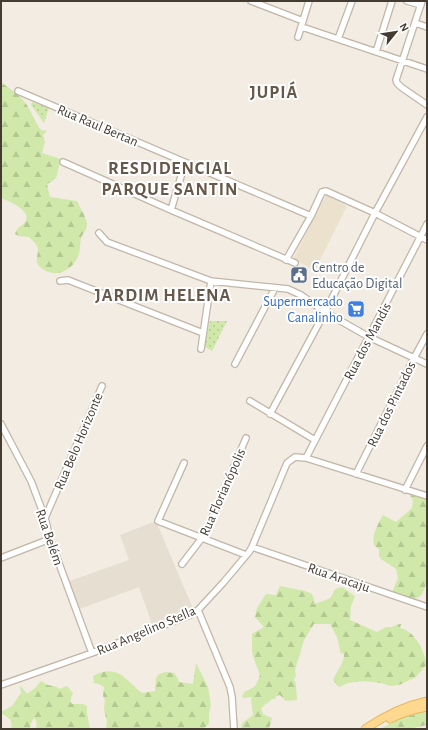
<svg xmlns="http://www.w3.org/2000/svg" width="428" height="730" font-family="'Alegreya Sans',sans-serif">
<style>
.residential{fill:#e6ded0}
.education{fill:#ece1cc}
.forest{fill:url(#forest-firs)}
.park{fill:url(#park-dots)}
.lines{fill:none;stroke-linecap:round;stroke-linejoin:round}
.minor-casing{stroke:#c1b6a8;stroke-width:8}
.major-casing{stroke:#e7b55c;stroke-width:9}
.minor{stroke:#fff;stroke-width:5.5}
.major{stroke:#ffd88f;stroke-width:7}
.labels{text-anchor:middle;stroke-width:4;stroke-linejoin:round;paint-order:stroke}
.street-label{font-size:14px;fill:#443c33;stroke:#fff}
.service-label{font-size:14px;fill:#4e5e75;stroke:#fff;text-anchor:start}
.shop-label{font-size:14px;fill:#366cbe;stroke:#fff;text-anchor:end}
.district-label{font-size:18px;font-weight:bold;letter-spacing:1px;fill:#67594a;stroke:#fff}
</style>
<defs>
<pattern id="forest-firs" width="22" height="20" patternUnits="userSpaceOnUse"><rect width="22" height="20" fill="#d0e8a9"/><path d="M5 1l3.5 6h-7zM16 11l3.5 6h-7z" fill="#b4c892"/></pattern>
<pattern id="park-dots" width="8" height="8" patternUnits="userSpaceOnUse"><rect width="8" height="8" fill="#d0e8a9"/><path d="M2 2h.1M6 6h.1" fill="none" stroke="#b4c892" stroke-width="1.8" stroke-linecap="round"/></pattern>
</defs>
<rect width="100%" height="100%" fill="#f2ece3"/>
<!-- residential -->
<path class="residential" d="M156,521l38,90 -41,16 -14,-40 -62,23 -10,-28 62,-22 -9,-25z"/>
<!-- education -->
<path class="education" d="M326,195l21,11 -32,64 -22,-11z"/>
<!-- forest -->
<path class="forest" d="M1,82c7,6 16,11 22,18 8,9 11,21 18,30l6,1 -4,4 2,7 -3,11 19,6c-3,6 -2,15 -6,20 -2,2 -6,4 -8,5l3,13 27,4c3,7 9,15 10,23 0,6 -4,9 -6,14 -1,5 -1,11 -2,16 -6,17 -24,26 -39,13 -6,-5 -2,-11 -2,-17 0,-5 -6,-10 -9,-13l-10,-1 -4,-2c4,-10 6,-6 10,-12 8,-11 -16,-21 -24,-24z
M410,495l17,3v84c-2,4 -3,8 -5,12 -7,10 -20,3 -28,-1l-1,-3 5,-12 -2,-9 -15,-10 -2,-3v-7c-2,-1 -4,-2 -5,-5 -3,-8 5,-22 9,-29l13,7 16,-14 1,-7z
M280,586l25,5 7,3 3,8 -3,2h1c4,-1 14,-4 17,-6 5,-5 1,-9 12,-11l13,9 -4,10 -1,14 27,12 9,-5h6l6,-3h3l-1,4c15,3 23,21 27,36l-11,13 -17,8 -9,1 -9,-3 -17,-2 -16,2 -9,4 -6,-7c4,-10 11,-16 11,-26l-2,-1 -1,1 -4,-17 -7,-13h-16l-10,16 -9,30 1,7 -2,1v1l2,5 1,16 -11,1 -6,-6 -4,1 -1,3h-3l-11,9 2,6 9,4 -3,11h-28l1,-6 11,-8 -2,-15 1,-3 -10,1c1,-8 6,-7 12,-11 3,-3 5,-9 6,-12l-6,-16 -2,-8v-17l12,-7 -9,-10 2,-9 9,-14 10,1z
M196,663l12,24 3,18 -2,8v11l-6,5h-97v-1l1,-6 -3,-13 1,-9 -2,-4 1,-9 -5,-3 -5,-1 -1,-7c25,-13 32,4 49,17l13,-2 1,-13 3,-4 7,-2 8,1 3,4 2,5 14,2z
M41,681l7,4 9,2 2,2 8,-3 6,7 -3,8 2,3h11l4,2c-1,8 2,15 3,23h-54c1,-4 1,-9 -2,-11l-3,5 -1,6h-19c2,-11 -2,-10 -10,-16v-1l11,-6 9,-13 -1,-8 7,9 8,-6z
M427,711v14l-19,4h-28l18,-10z"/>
<!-- park -->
<path class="park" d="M32,102l17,6 -5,15 -13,-18z
M210,321h17l-15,30 -9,-5z"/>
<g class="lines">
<defs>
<path id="minor" d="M251,1l52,20
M407,1l14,4
M422,1l-26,79 1,3 4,4 26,18
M415,23l12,4
M302,27l125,42
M298,37l11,-36
M338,39l14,-38
M376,52l16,-51
M18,91l293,125
M63,162l108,48 124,53
M171,210l14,-47
M99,233l8,9 104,39 77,8 13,6 24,17 44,25 58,27
M286,260l25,-44 11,-24 4,-1 49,22 52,27
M60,281l8,-1 135,53
M201,349l10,-68
M235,364l40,-76
M250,401l65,39
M270,414l55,-102 50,-99 52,-96
M1,424l30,57 14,37 5,21 42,114
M306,458l121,-234
M184,463l-26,58 88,34
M356,474l58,-116 13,-24
M405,490l22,-44
M45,518l57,-132
M252,547l175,60
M1,558l49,-19
M182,564l23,-30 41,-96
M198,610l32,77 2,10 2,32
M1,685l91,-32 98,-38 8,-5 25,-27 26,-31 3,-5 35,-84 8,-6 11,1 121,38"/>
<path id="major" d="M390,719c12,-6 25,-10 37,-12
M365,729c19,-13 39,-23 62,-28"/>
</defs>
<!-- minor casing -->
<use href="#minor" class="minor-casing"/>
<!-- major casing -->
<use href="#major" class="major-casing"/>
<!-- minor -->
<use href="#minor" class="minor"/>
<!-- major -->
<use href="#major" class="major"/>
</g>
<!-- icons -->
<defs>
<symbol id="civic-square" viewBox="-11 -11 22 22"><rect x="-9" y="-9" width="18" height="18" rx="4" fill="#5c6f8a" stroke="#fff"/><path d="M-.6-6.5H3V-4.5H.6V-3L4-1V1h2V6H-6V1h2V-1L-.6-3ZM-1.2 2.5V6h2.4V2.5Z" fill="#fff"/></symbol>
<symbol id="supermarket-square" viewBox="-11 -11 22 22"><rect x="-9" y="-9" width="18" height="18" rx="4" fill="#3f7fe0" stroke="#fff"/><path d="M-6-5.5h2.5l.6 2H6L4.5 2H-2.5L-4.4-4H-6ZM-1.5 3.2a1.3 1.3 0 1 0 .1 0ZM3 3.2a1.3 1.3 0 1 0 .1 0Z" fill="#fff"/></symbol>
</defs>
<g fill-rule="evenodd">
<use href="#civic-square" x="289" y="265" width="20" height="20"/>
<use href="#supermarket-square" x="346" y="299" width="20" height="20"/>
</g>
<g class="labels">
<!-- street labels -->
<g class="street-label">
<text transform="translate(98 125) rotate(23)" y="5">Rua Raul Bertan</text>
<text transform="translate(367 341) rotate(-62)" y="5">Rua dos Mandis</text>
<text transform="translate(391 404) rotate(-64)" y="5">Rua dos Pintados</text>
<text transform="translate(78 441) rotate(-67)" y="5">Rua Belo Horizonte</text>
<text transform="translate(222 492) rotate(-66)" y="5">Rua Florianópolis</text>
<text transform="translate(50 537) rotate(71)" y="5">Rua Belém</text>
<text transform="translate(339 577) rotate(19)" y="5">Rua Aracaju</text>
<text transform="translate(146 630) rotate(-23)" y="5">Rua Angelino Stella</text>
</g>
<!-- service labels -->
<g class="service-label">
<text x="312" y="272">Centro de<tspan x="312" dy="16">Educação Digital</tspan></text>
</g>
<!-- shop labels -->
<g class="shop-label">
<text x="343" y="306">Supermercado<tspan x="343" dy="16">Canalinho</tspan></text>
</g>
<!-- district labels -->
<g class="district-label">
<text x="274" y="98">JUPIÁ</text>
<text x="170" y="174">RESDIDENCIAL<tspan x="170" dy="21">PARQUE SANTIN</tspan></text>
<text x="163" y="301">JARDIM HELENA</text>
</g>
</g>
<!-- border -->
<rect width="428" height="730" fill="none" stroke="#443c33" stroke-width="4"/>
<!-- north arrow -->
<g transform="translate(396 32) rotate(60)" stroke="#ffffff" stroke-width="3" paint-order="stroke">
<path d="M0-3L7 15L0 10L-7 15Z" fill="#443c33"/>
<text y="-6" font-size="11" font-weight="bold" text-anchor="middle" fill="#443c33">N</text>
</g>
</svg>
